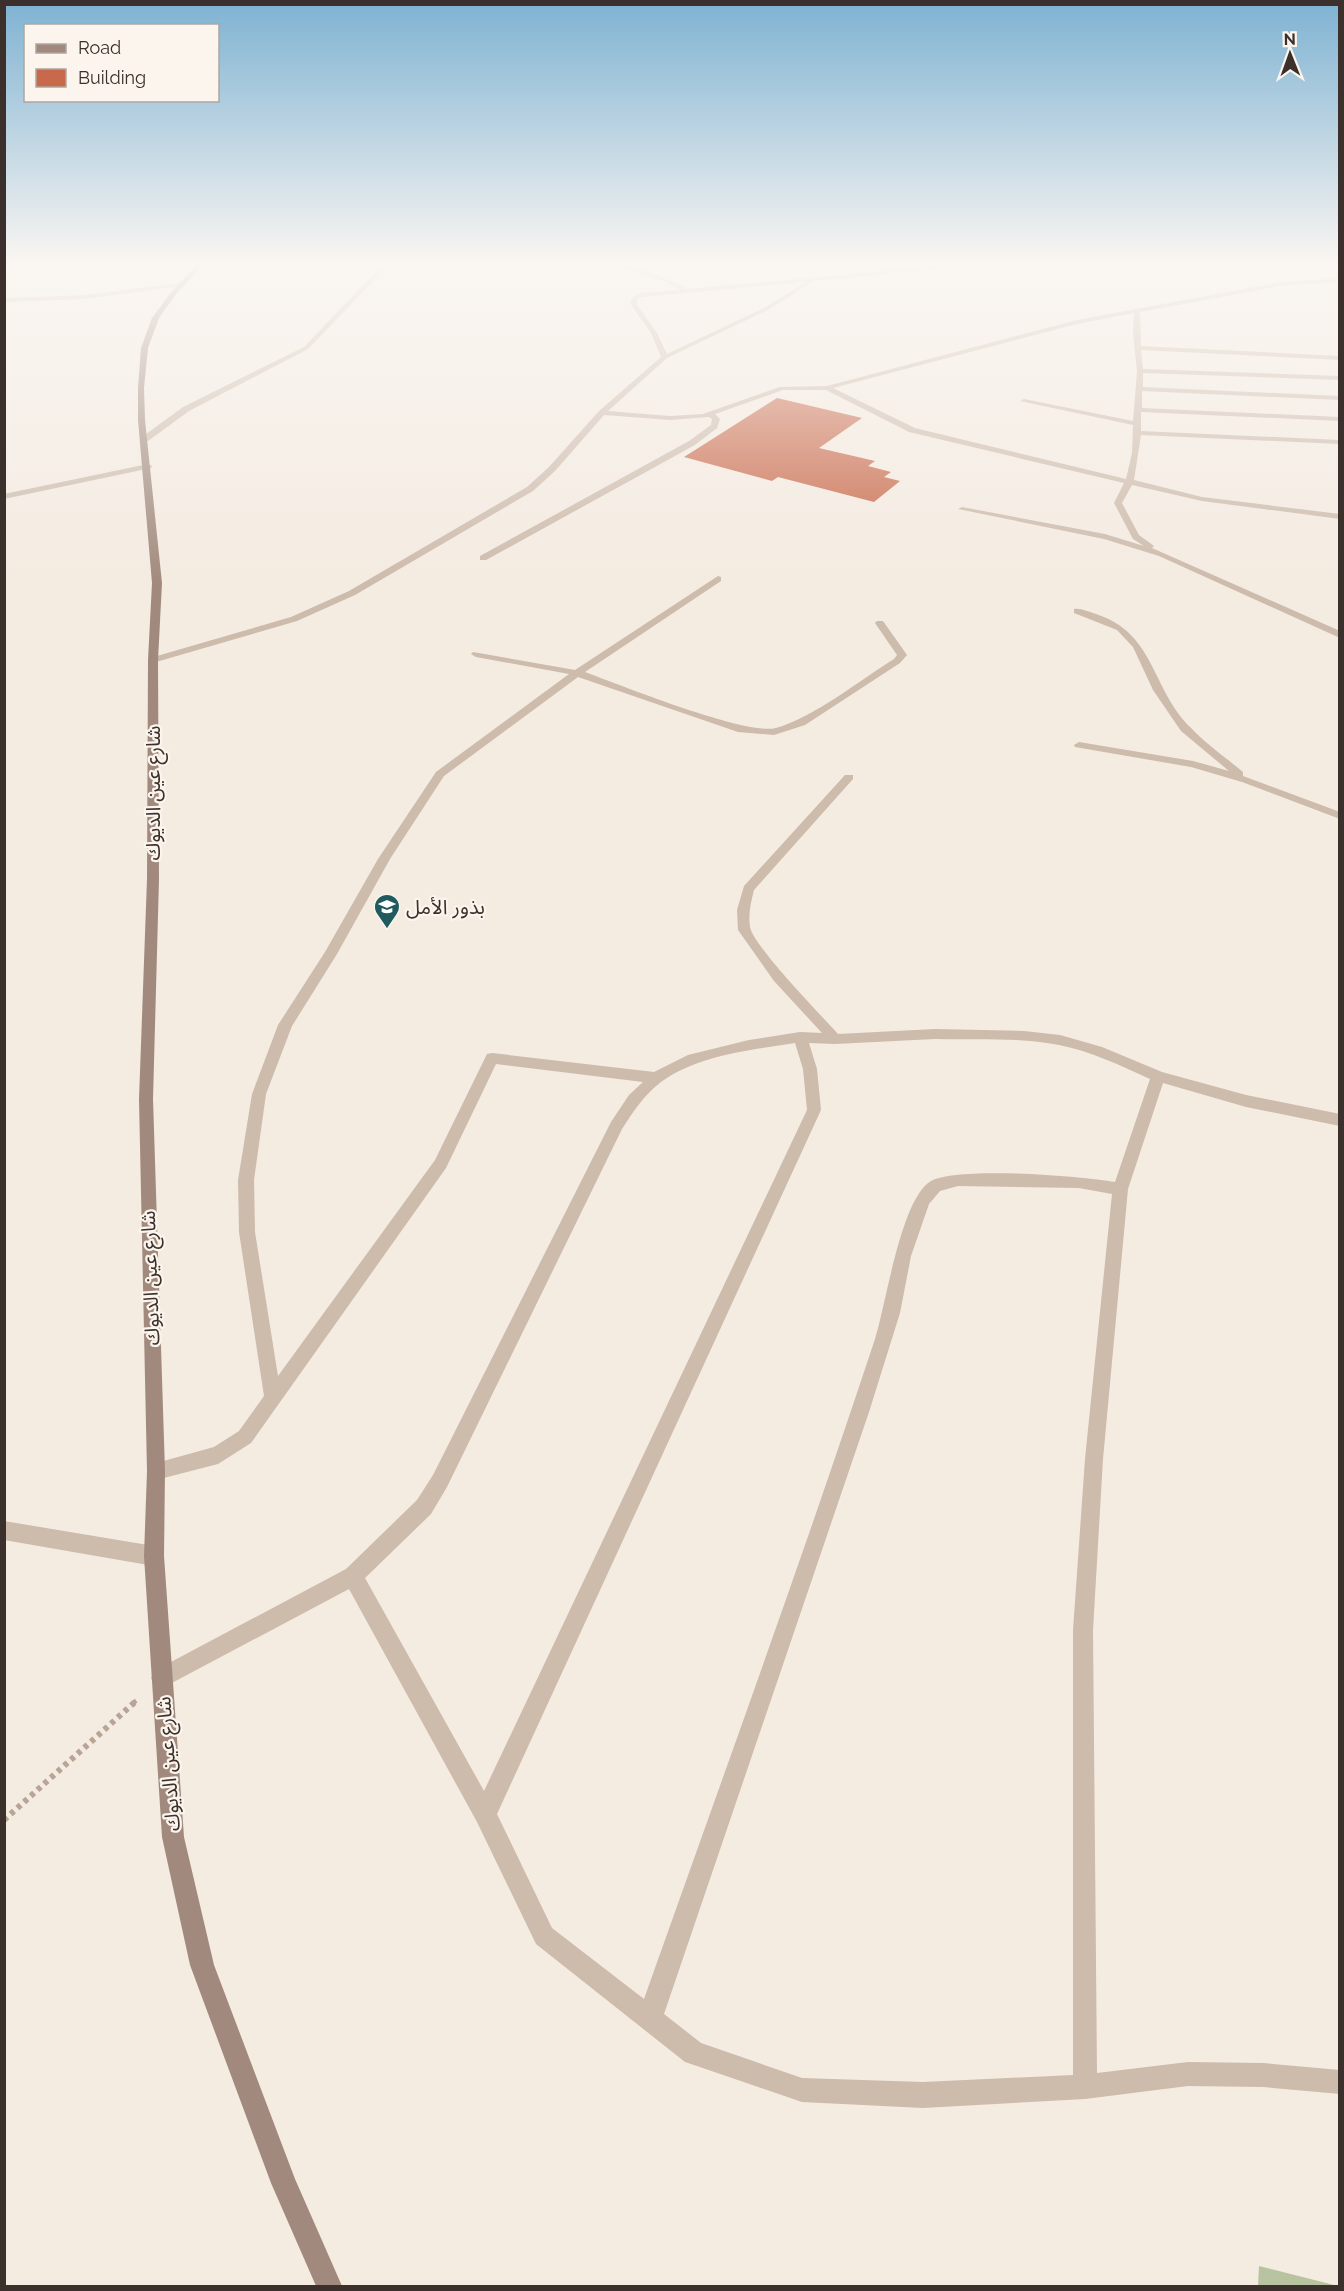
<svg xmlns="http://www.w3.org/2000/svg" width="1344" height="2291" font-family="Raleway,'Noto Sans Arabic',sans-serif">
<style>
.green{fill:#b8c4a0}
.building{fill:#c8694b}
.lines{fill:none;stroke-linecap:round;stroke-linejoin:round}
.path-far1{stroke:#b9a596;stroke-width:4.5;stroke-dasharray:4 4;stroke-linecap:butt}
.path{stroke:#b9a596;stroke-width:6;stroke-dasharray:4.5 4.5;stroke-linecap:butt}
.street{fill:#cdbbac;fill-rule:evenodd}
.secondary{fill:#a18a7d;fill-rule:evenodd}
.labels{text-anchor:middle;stroke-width:4.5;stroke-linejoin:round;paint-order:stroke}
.street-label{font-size:20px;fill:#3b302b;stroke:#fbf5ee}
.poi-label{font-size:20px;fill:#3b302b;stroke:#fbf5ee;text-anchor:start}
</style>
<rect width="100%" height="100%" fill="#f4ebe1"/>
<!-- green -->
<path class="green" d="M1259,2266l79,20h-80z"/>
<!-- building -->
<path class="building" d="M777,398l85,20 -43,30 56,13 -7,5 23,6 -7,5 16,4 -26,21 -96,-25 -6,4 -88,-24z"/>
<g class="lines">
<!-- path-far1 -->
<path class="path-far1" d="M133,1703l4,-3"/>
<!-- path -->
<path class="path" d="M4,1820l131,-118"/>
<!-- street -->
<path class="street" d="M384,263h7l-83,86 -119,62 -41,30h-6v-4l41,-30 121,-60z
M603,263c27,0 61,13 84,26l285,-26h27l-185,18 -44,28 -103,49 -59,53 62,5 33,-2 77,-27 47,-1 250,-66 204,-38 59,-4v4l-59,4 -141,26 1,34 199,10v4l-199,-10 2,19 197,7v4l-197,-7v14l197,9v4l-198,-9v17l198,9v4l-199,-9v19l199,9v4l-199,-9 -7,45 68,17 138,17v5l-138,-18 -70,-16 -10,18 17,32 15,11 -2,2 188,83v7l-181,-82 -55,-17 -146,-30 4,-2 143,27 39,12 -11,-7 -19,-36 10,-20 -215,-51 -83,-42h-43l-68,24 5,5 -3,9 -22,17 -209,115h-6v-4l209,-115 22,-16 1,-6 -3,-2 -39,3 -66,-5 -49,56 -22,20 -178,104 -58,26 -141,41h-6v-4l141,-41 58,-26 178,-104 22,-20 50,-56 62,-54 -10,-24 -20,-28v-6l8,-6 41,-3 -14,-8zM806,282l-40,25 -99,47 -10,-21 -20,-28v-5l4,-3zM1134,313l-1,21 4,37 -4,50 -109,-22 -4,2 113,24 -1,28 -6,26 -211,-51 -82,-40 244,-64z
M180,283l2,3 -97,13 -81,3v-4l81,-3z
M148,464l4,2 -1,2 -147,31v-5z
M718,576l3,1v4l-136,91c35,13 162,64 191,56 38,-11 83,-47 118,-69l3,-4 -22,-32 2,-2h6l24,34 -7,8 -95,62 -31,10 -36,-3 -160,-55 -134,99 -54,83 -53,95 -45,72 -26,68 -12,86 1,52 23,144 157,-216 52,-106 5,-1 162,19 34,-17 61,-15 51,-8 22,1 -48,-52 -36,-51 -1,-20 7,-24 101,-111h8v4l-99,111c-3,12 -6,24 -4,37 4,20 71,88 88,107l97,-5 89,2 36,4 42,12 60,25 84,23 94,19v12l-94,-19 -83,-24 -35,106 -25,270 -10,171 4,443 91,-11 75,1 77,7v24l-77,-7 -75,-1 -103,13 -162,9 -121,-6 -108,-37 -9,-3 -149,-118 -59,-122 -128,-233 -181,96 -7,3 -7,-3 -3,-7 3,-7 192,-102 71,-69 16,-25 178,-353 18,-27 14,-13 -147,-18 -50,104 -195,275 -33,21 -62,16 -7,-3 -2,-6 2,-6 65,-18 25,-16 25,-35 -25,-164 -1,-52 14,-86 26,-69 47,-73 53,-93 58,-87 133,-98 -93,-17 -5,-3 2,-2 102,18zM935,1039c41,1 84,-2 124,6 32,6 62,21 91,34l-35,103c-34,-6 -157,-16 -184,-1 -30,17 -45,124 -56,158 -73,221 -153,440 -231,660l-92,-71 -55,-114 324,-704 -4,-41 -8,-26 26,1zM795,1043l8,26 4,41 -323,681 -119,-213 66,-64 16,-27 175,-358c11,-17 22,-34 39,-47 37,-27 90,-32 134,-39zM958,1186l121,2 33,6 -27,265 -12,171v445l-150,7 -121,-4 -101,-35 -37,-29 205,-602 31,-99 11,-57 18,-52 11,-13z
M1074,609c7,-1 15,3 22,5 59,19 55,74 94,113 16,17 35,30 53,45v4l97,36v7l-98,-37 -51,-15 -116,-20 -1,-2 5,-3 114,19 36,10 -48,-40 -28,-41 -20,-43 -16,-17 -43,-17z
M4,1521l150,25 7,3 3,7 -3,7 -7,3 -150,-26z"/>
<!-- secondary -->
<path class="secondary" d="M198,263h7l-29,31 -17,24 -11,30 -4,40 1,32 17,163 -4,77 1,219 -6,220 12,372 -1,85 20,281 30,128 81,214 47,107h-26l-45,-103 -81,-218 -28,-128 -18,-281 3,-85 -8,-372 8,-220 1,-219 4,-77 -14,-163v-32l3,-40 11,-30 20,-27z"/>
</g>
<!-- sky -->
<linearGradient id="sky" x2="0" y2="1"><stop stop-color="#7eb2d2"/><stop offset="0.45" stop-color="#faf6f2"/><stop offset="1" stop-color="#faf6f2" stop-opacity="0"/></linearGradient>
<rect width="1344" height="584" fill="url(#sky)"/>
<!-- icons -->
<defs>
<symbol id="school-pin" viewBox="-11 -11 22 30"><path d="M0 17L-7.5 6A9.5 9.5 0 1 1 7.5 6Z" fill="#1f5a5e" stroke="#fbf5ee"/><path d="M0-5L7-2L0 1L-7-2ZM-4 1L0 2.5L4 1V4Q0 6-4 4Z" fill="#fff"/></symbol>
</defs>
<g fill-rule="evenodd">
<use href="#school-pin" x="372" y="892" width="30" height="40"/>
</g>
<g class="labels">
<!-- street labels -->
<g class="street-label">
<text transform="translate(153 793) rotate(-90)" y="7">شارع عين الديوك</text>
<text transform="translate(150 1278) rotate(-92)" y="7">شارع عين الديوك</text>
<text transform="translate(168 1764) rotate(-94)" y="7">شارع عين الديوك</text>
</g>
<!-- poi labels -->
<g class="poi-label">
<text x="406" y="914">بذور الأمل</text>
</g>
</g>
<!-- border -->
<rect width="1344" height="2291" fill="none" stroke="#3b302b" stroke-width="12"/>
<!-- legend -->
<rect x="24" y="24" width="195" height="78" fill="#fbf5ee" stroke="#aea6a0" stroke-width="1.5"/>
<rect x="36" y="44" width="30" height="9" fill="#a18a7d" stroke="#aea6a0" stroke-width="1.5"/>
<text x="78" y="54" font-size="18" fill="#3b302b">Road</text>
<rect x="36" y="69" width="30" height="18" fill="#c8694b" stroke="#aea6a0" stroke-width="1.5"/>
<text x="78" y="84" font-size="18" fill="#3b302b">Building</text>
<!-- north arrow -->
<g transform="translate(1290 54) rotate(359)" stroke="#fbf5ee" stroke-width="4.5" paint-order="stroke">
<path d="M0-4.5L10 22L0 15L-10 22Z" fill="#3b302b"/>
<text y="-9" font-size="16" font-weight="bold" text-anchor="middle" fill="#3b302b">N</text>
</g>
</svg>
